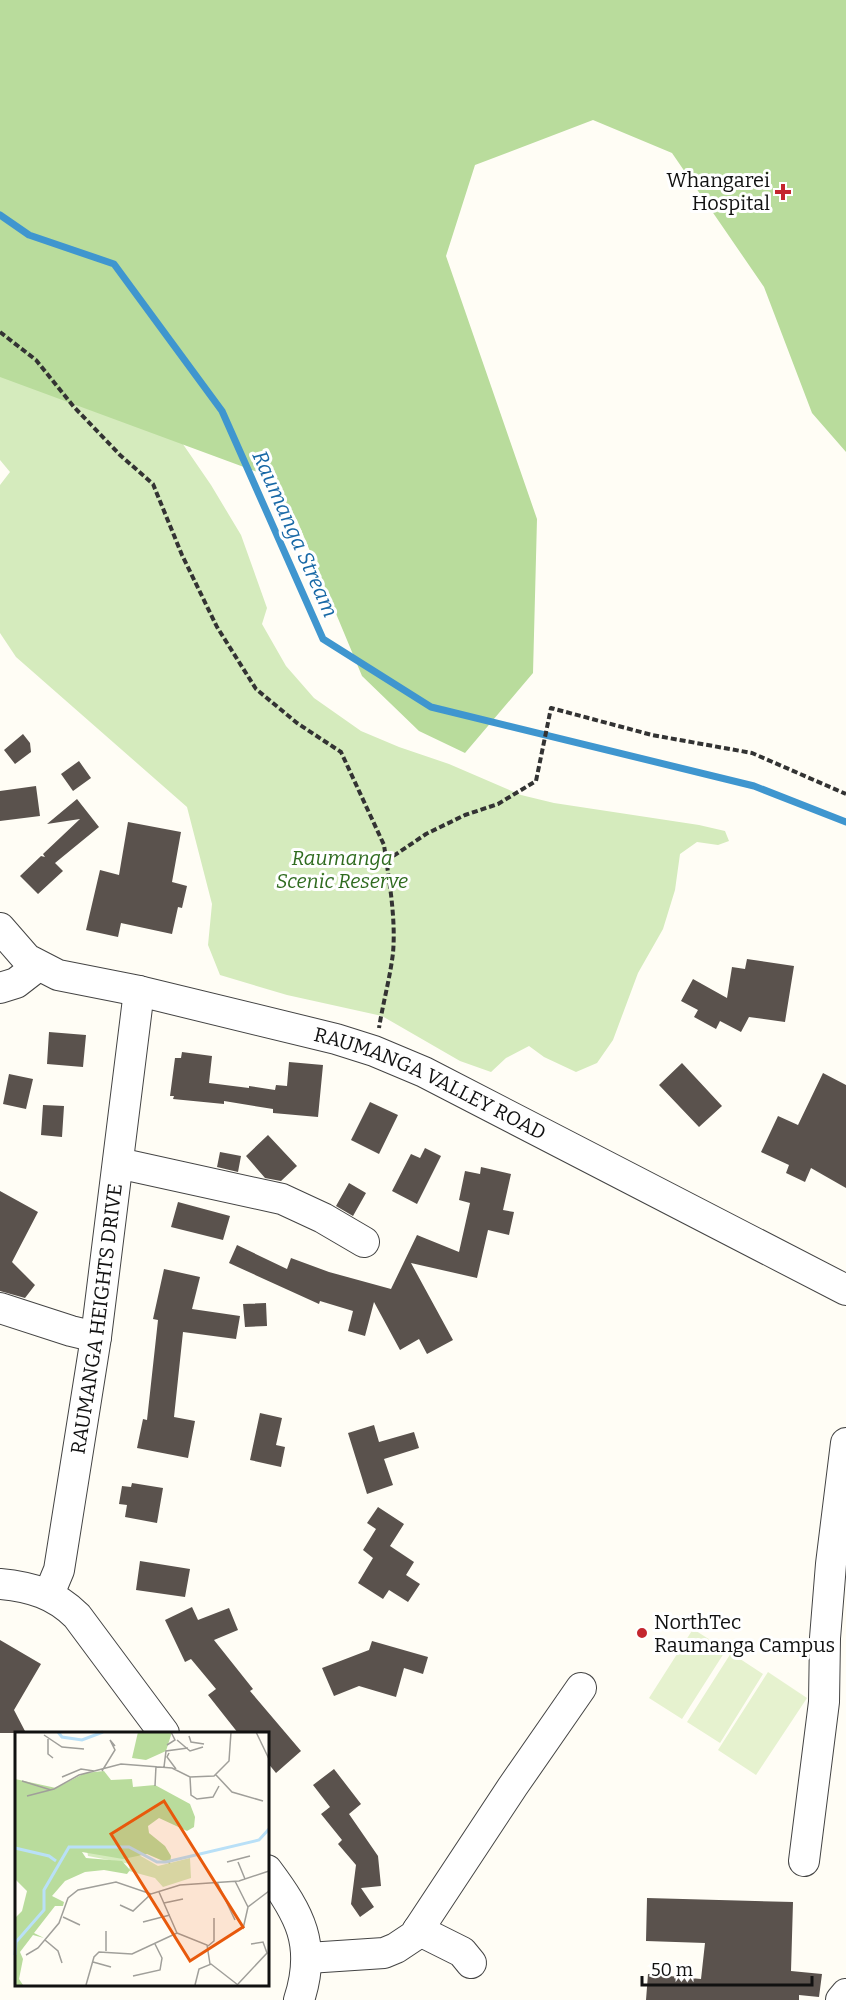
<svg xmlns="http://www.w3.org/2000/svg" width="846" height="2000" font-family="Bitter,serif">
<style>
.green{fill:#d5ebbd}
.forest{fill:#b9dc9c}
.pitch{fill:#e6f2cf}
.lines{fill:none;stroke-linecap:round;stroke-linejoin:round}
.stream{stroke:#3f96cf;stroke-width:7}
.building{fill:#5a524d}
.minor-casing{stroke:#444;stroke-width:32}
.path{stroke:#333;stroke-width:4;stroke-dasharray:6 3;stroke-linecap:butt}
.minor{stroke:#fff;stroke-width:30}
.poi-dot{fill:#c4262e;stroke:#fff;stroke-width:2}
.labels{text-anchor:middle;stroke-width:6;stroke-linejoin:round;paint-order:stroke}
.poi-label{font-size:20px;fill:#111;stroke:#fff;text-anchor:end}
.park-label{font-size:20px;font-style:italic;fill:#2f6b1f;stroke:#fff}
.street-label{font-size:20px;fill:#111;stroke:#fff}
.water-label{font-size:21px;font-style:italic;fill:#1768a6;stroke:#fff}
.inset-river{fill:none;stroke:#b9e0f7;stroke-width:3}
.inset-road{fill:none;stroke:#a09f9a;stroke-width:1.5}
.view{fill:#e8590c;fill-opacity:0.15;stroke:#e8590c;stroke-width:3}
.inset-edge{fill:none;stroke:#111;stroke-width:3}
</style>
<rect width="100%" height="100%" fill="#fffdf5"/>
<!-- green -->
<path class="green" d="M0,247l176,187 35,51 30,50 26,73 -5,16 24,42 28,32 47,33 38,16 50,17 72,31 33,8 145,22 26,6 4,10 -11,4 -21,-3 -17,12 -5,36 -12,39 -25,44 -25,67 -16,23 -21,9 -32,-15 -15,-11 -23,12 -15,14 -31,-11 -78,-45 -95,-21 -67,-20 -12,-30 4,-41 -25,-97 -171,-150 -16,-24v-148l10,-13 -10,-12z"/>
<!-- forest -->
<path class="forest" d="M0,0h846v452l-34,-39 -48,-126 -92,-134 -79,-33 -118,45 -29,91 91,263 -4,154 -68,80 -46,-22 -57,-55 -65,-156 -29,-44 -268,-99z"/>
<!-- pitch -->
<path class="pitch" d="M693,1629l33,21 -44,69 -33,-21z
M731,1653l32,21 -43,69 -33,-21z
M768,1672l39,26 -51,77 -38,-25z"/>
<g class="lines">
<!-- stream -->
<path class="stream" d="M0,215l29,20 85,29 108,147 101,228 108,68 323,79 92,36"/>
</g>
<!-- building -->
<path class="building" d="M23,734l7,9 1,9 -16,12 -11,-14z
M79,761l12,17 -18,13 -12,-17z
M36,786l4,30 -40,5v-30z
M77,799l22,28 -44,36 8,8 -25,23 -18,-18 21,-20 4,1 -2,-3 37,-35 -33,5z
M128,822l53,10 -9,50 15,4 -5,22 -4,-1 -6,27 -51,-11 -3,14 -32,-7 14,-60 19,5z
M747,959l47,7 -9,56 -36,-5 -8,15 -21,-11 -4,8 -22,-12 4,-7 -17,-9 12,-22 34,19 5,-31 13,2z
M49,1032l37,3 -3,32 -36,-3z
M182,1052l30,4 -3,27 40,5v-2l26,4 1,-5 11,1 2,-24 34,3 -5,52 -45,-4v-4l-49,-8v3l-51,-5 1,-3h-4l5,-38h6z
M682,1063l40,43 -23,21 -40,-42z
M823,1073l23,12v103l-35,-20 -6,14 -19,-9 3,-8 -28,-13 17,-36 20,9z
M9,1074l24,5 -7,30 -23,-5z
M370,1102l28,13 -19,39 -28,-14z
M43,1105l21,1 -2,31 -21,-2z
M268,1135l29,31 -16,15 -16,-3 -19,-22z
M425,1148l16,8 -24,48 -25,-13 19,-37 9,4z
M220,1152l21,4 -3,16 -21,-5z
M481,1167l30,7 -8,36 11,2 -5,23 -21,-5 -11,48 -66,-15 42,77 -26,14 -8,-15 -19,11 -26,-48 -9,34 -17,-5 5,-20 -33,-10 -1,3 -90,-41 8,-18 50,24 4,-11 38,14 62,17 26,-54 42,17 11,-49 -11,-3 6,-29 15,3z
M349,1183l17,10 -13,23 -17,-10z
M0,1191l38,21 -26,50 23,23 -10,13 -25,-7z
M178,1202l52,14 -7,24 -52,-13z
M164,1269l36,8 -8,32 48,7 -4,23 -53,-7 -9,85 21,4 -7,37 -51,-10 6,-29 4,1 11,-100 -5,-1z
M266,1303l1,23 -22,1 -2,-23z
M260,1413l22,5 -6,27 9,2 -4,20 -31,-7z
M374,1425l5,17 35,-10 5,16 -35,11 9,26 -26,9 -19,-61z
M132,1483l31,5 -6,35 -32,-6 2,-12 -8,-1 3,-18 9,1z
M378,1507l26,17 -14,22 24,16 -8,13 14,9 -12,18 -19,-12 -6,9 -25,-16 15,-25 -10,-8 13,-21 -9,-6z
M140,1561l50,8 -5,28 -49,-7z
M192,1607l6,13 31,-12 9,22 -24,10 39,49 -3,2 51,60 -25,22 -9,-11v-29h-29l-30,-38 8,-6 -25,-30 -6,3 -20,-42z
M0,1640l41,24 -27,46 12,23h-26z
M372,1641l56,16 -5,17 -19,-6 -8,29 -37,-11 -25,10 -12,-28 47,-18z
M334,1769l27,35 -12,10 29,42 3,30 -20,2 13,19 -14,10 -9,-13 5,-39 -18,-21 4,-4 -21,-26 9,-7 -17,-22z
M647,1898l146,4 -2,69 31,3 -3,23 -20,-2v5h-153l2,-26 53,5 4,-36 -59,-2z"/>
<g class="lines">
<defs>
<g id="minor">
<path id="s1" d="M0,928l27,31 31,16 81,16 197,48 38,12 50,21 422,218"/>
<path d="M0,988l16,-5 22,-17"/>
<path d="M118,1163l164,36 41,19 41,24"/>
<path d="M0,1308l71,23 25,6"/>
<path d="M0,1584c31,3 55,10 77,32l87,117"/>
<path id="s2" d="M49,1594l10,-24 37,-233 43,-346"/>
<path d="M804,1861l20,-159 1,-64 6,-74 15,-121"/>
<path d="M267,1870c33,44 50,75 32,130"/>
<path d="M418,1930l44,22 9,11"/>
<path d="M308,1958l76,-5 12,-5 18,-12 99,-150 68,-98"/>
<path d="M841,2000l5,-6"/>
</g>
</defs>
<!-- minor casing -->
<use href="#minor" class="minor-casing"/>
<!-- path -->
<path class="path" d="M0,332l36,28 38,47 46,48 33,29 29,71 35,72 39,62 41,34 44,29 43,93c5,35 12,73 9,108 -3,25 -10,50 -14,75
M386,861l40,-27 39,-19 33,-11 38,-23 15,-73 101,27 100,18 94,41"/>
<!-- minor -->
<use href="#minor" class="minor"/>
</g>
<!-- markers -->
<g class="poi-dot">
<path d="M780 183h6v6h6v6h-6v6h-6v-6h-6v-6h6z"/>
<circle cx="642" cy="1633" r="6"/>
</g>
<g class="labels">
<!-- poi labels -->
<g class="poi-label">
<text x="770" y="187">Whangarei<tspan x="770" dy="23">Hospital</tspan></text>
<text x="654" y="1629" text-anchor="start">NorthTec<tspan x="654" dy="23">Raumanga Campus</tspan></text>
</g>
<!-- park labels -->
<g class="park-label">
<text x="342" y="865">Raumanga<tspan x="342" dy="23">Scenic Reserve</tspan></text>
</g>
<!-- street labels -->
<g class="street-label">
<text dy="7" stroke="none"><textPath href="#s1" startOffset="465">RAUMANGA VALLEY ROAD</textPath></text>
<text dy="7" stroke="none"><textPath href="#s2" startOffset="280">RAUMANGA HEIGHTS DRIVE</textPath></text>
</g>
<!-- water labels -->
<g class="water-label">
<text transform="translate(295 534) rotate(66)" y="7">Raumanga Stream</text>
</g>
</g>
<!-- overview -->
<g transform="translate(15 1732)">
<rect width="254" height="254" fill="#fffdf5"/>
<path d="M72,118l52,5 19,11 32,-8 1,20 -28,9 -8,-9 -26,-7 1,-7 -42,-8z" fill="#d5ebbd"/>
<path d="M123,0h34l-6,19 -20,9 -14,-2zM89,39l7,9 21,-1 1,8 22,-2 35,19 5,13 -1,10 -7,4 -28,-13 -11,8 1,7 16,13 6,10 -1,8 -23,-10 -24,5 -41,-7 4,6 36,3 8,9 -3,4 -23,-4 -19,2 -20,9 -13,15 12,6 -1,4h-8l-21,27 10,5 -11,-3 -13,17 3,7 -4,20 4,6h-7l-1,-67 7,-7 5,-20 -12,-12v-100l41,9 29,-15z" fill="#b9dc9c"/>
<path class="inset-river" d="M43,0l4,5 20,3 21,-8M0,116l34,8 7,5M0,223l1,-13 28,-32v-20l25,-43h60l28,15h9l93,-22 10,-11"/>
<path class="inset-road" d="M241,0l13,27M29,3l18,12 22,2M174,4l2,6 13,2M33,7v15l5,4M162,8l13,11 13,-4M152,13l8,-5 -4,-8M154,21l-2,4 9,12M149,35l2,-16 22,-3M87,39l13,-21 -5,-10 5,6M201,43l16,17 31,9M47,45l19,-8 13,2M175,45l1,18 6,4 16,-2 6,-11M7,49l29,9M140,54l1,-20M12,64l27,-7 25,-14 42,-11 51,4 18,9 24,-1 15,-15 2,-29M212,130l23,-6M223,130l7,17M220,149l13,26M202,150l18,38M144,160l18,41M149,171l19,-4M105,173l13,6 18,-17M48,185l17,8M128,190l27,-7M228,197l5,-22 21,-16M162,201l30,12 3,19M30,208l13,11 4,12M193,214l6,-5v-23M91,219v-20M11,223l12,-7 21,-25 9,-25 10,-8 38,-8 35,12 29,-9 59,-4 30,-10M78,230l18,5M118,244l27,-6 2,-12 -7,-14M223,252l29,-31 -4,-11 -12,2M71,253l8,-28 5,-5 33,2 45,-21M180,253l4,-16 12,-5 27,21"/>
<path class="view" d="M149,69l79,126 -53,34 -79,-127z"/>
<rect width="254" height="254" class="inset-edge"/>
</g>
<!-- scale -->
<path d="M642 1976v9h170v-9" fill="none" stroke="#111111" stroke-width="3"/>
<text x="651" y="1976" font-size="18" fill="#111111" stroke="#ffffff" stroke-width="4.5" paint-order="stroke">50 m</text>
</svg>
